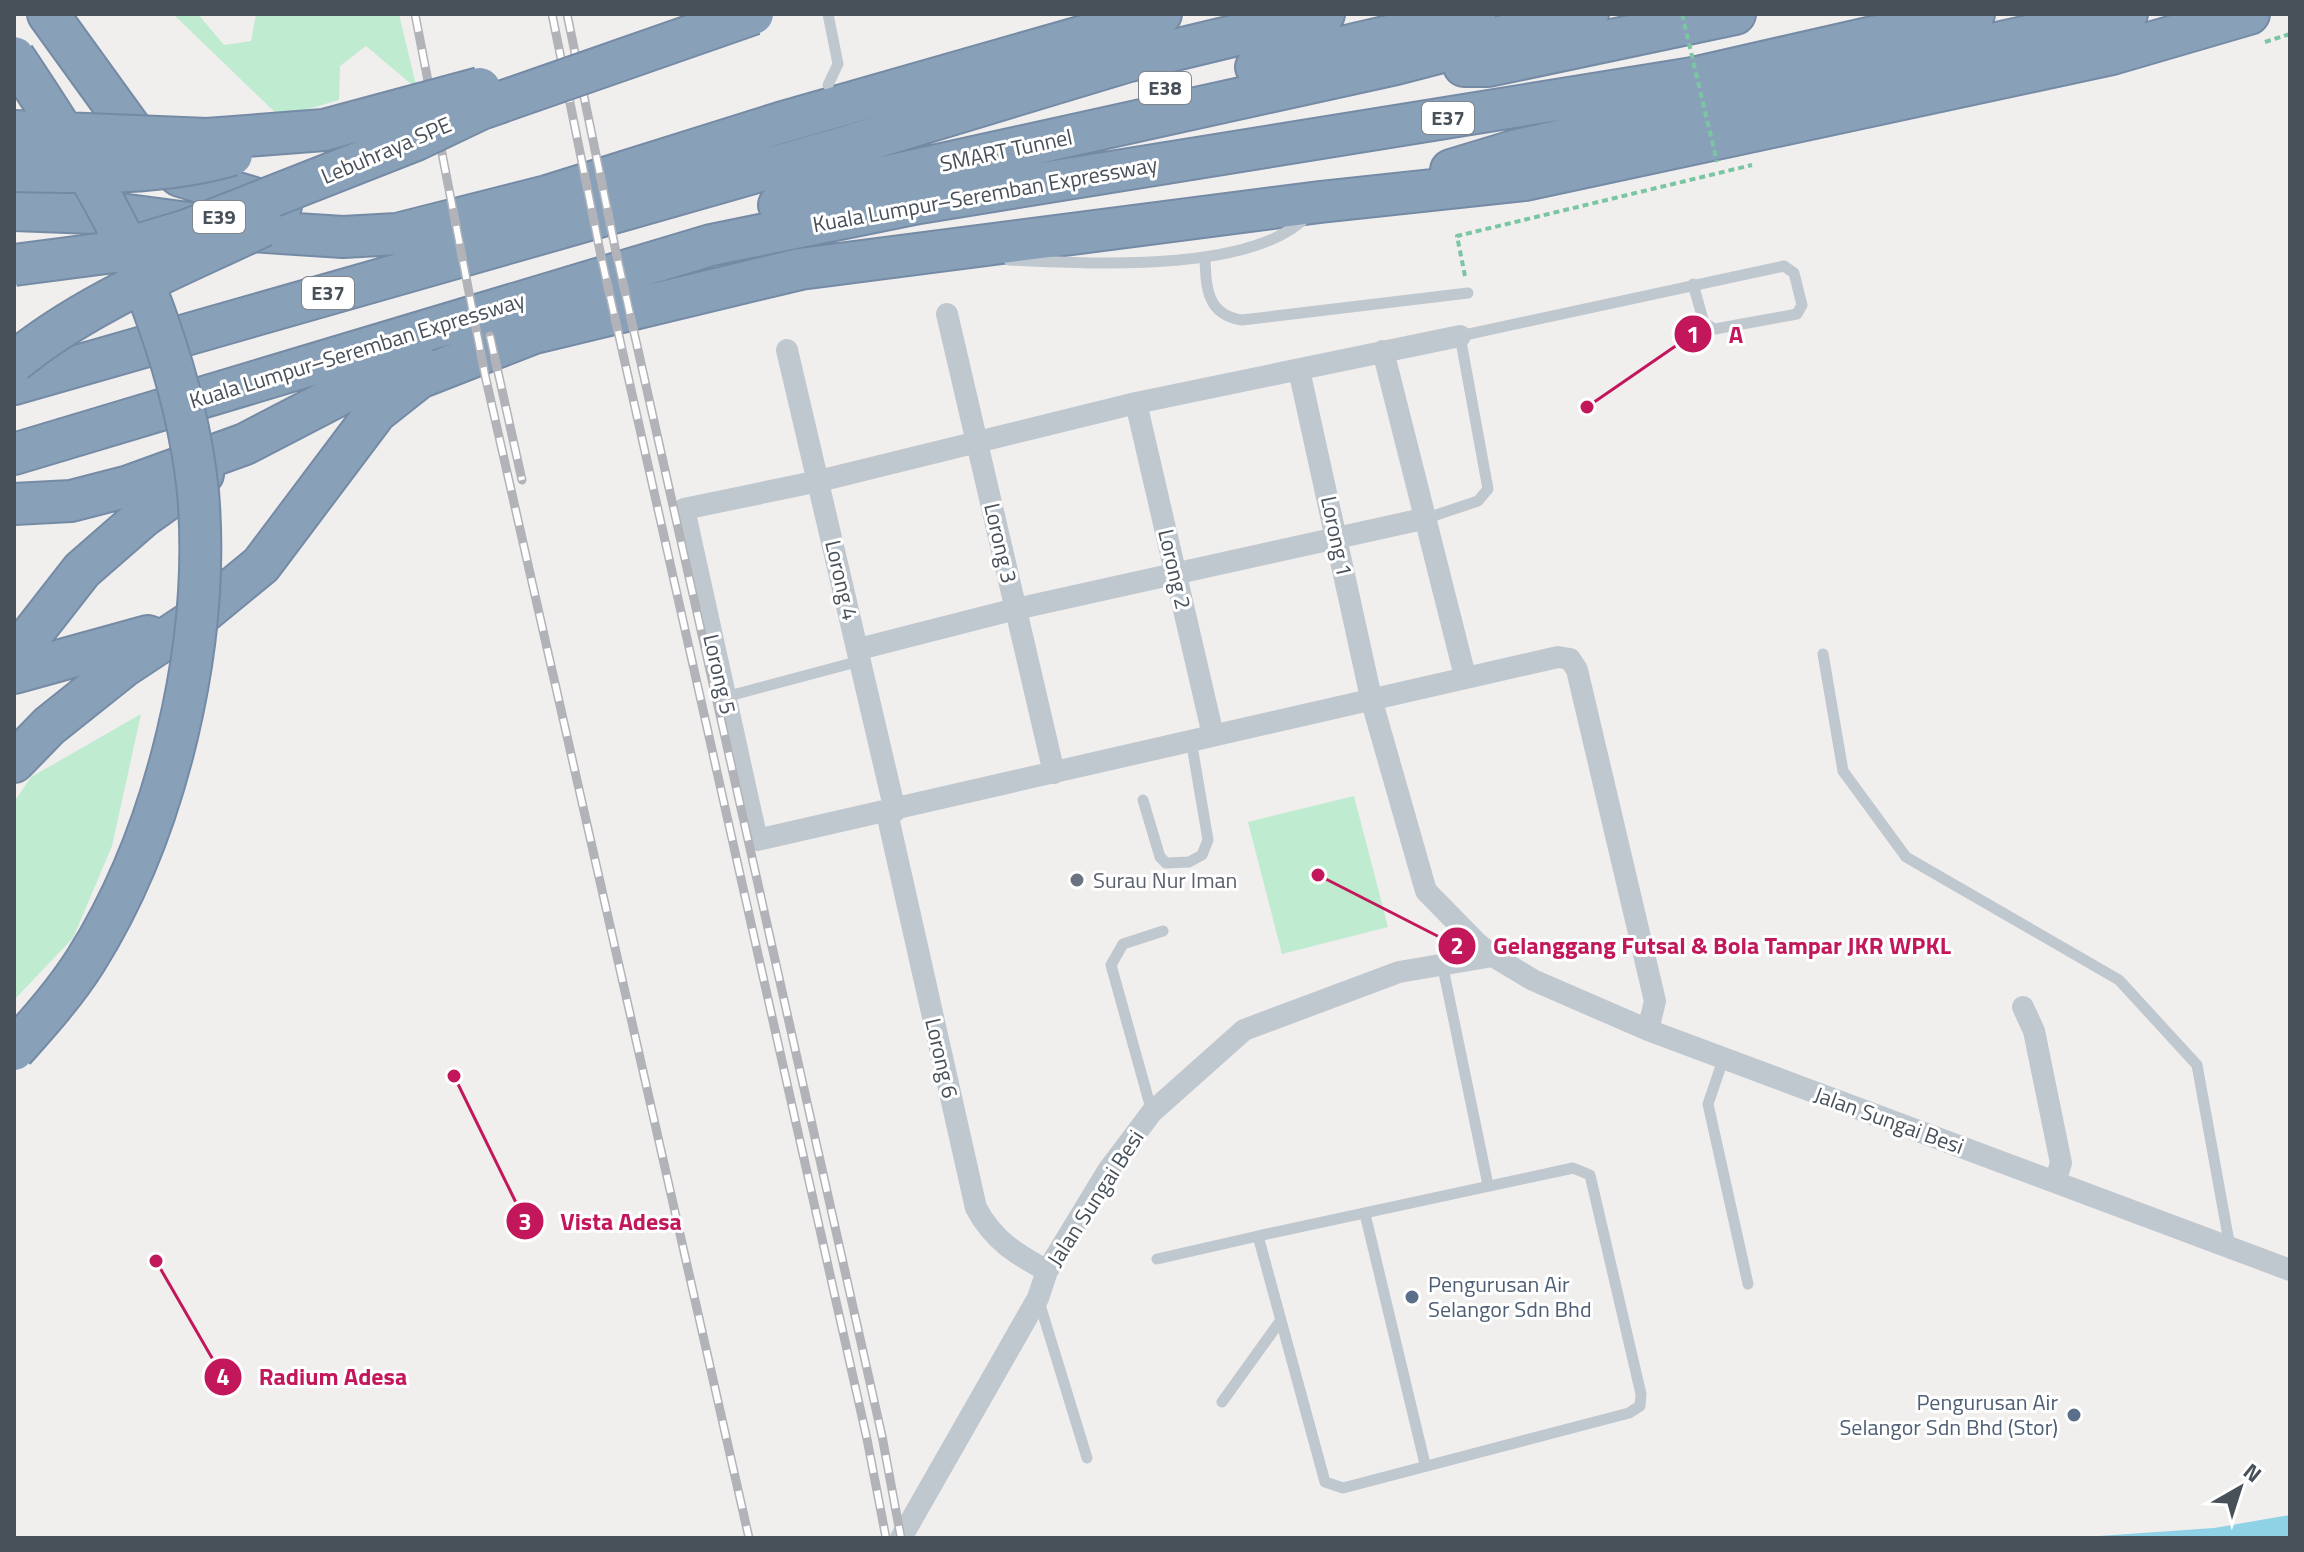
<svg xmlns="http://www.w3.org/2000/svg" width="2304" height="1552" font-family="'Titillium Web',sans-serif">
<style>
.green{fill:#bfebd1}
.water{fill:#90d2e5}
.lines{fill:none;stroke-linecap:round;stroke-linejoin:round}
.highway-casing{stroke:#758ba5;stroke-width:44}
.path{stroke:#7ac6a2;stroke-width:4;stroke-dasharray:6 4;stroke-linecap:butt}
.lane{stroke:#c0c8cf;stroke-width:11}
.street{stroke:#c0c8cf;stroke-width:22}
.highway{stroke:#89a0b9;stroke-width:40}
.rail-casing{stroke:#b1b3b8;stroke-width:9}
.rail{stroke:#fff;stroke-width:6;stroke-dasharray:18;stroke-linecap:butt}
.highway-bridge-casing{stroke:#758ba5;stroke-width:44;stroke-linecap:butt}
.path-bridge{stroke:#7ac6a2;stroke-width:4;stroke-dasharray:6 4;stroke-linecap:butt}
.highway-bridge{stroke:#89a0b9;stroke-width:40}
.worship-dot{fill:#6b7280;stroke:#fff;stroke-width:3}
.service-dot{fill:#5c6f8a;stroke:#fff;stroke-width:3}
.labels{text-anchor:middle;stroke-width:6;stroke-linejoin:round;paint-order:stroke}
.shield{fill:#fff;stroke:#7f858c;stroke-width:2}
.shield-label{font-size:20px;font-weight:bold;fill:#48515a}
.street-label{font-size:22px;fill:#48515a;stroke:#fff}
.worship-label{font-size:22px;fill:#5b616d;stroke:#fff;text-anchor:start}
.service-label{font-size:22px;fill:#4e5e75;stroke:#fff;text-anchor:start}
.leader{fill:none;stroke:#c2185b;stroke-width:3}
.callout-dot{fill:#c2185b;stroke:#fff;stroke-width:3}
.mark-label{font-size:24px;text-anchor:middle;font-weight:bold;fill:#fff}
.callout-label{font-size:24px;text-anchor:middle;font-weight:bold;fill:#c2185b;stroke:#fff;stroke-width:6;stroke-linejoin:round;paint-order:stroke}
</style>
<rect width="100%" height="100%" fill="#f1eeee"/>
<!-- green -->
<path class="green" d="M173,14h25l26,31 27,-4 5,-27h143l18,75 -51,-43 -26,20 -1,34 -59,17z
M141,714l-29,132 -39,92 -59,62v-198l17,-25z
M1354,796l34,131 -106,27 -34,-132z"/>
<!-- water -->
<path class="water" d="M2290,1515v23h-220l144,-10z"/>
<g class="lines">
<defs>
<path id="highway" d="M48,14l91,126 41,36 101,30
M1464,66h24l247,-52
M1256,67l219,-51
M1451,170l66,-20 610,-136
M779,205l95,-26 522,-115 192,-50
M14,210l106,4 129,17 94,6 54,-3 150,-38 233,-73 381,-109
M14,384l830,-237 285,-86 195,-47
M14,454l697,-209 208,-42 774,-125 281,-64
M14,504l57,-3 58,-15 116,-42 104,-54 68,-27
M14,657l68,-87 62,-54 59,-42
M14,673l134,-37
M14,762l35,-36 74,-59 71,-47 67,-55 115,-153 43,-34 115,-45 266,-64 520,-67 205,-22 587,-126 137,-40"/>
</defs>
<!-- highway casing -->
<use href="#highway" class="highway-casing"/>
<!-- path -->
<path class="path" d="M2265,42l25,-8
M1465,276l-8,-40 295,-71"/>
<!-- lane -->
<path class="lane" d="M828,14l10,50 -10,21
M1205,258c1,30 2,57 37,62l226,-27
M1009,260c76,3 246,15 300,-46
M1427,518l51,-17 10,-12 -28,-153 324,-70 10,7 8,32 -5,9 -82,15 -11,-6 -11,-39
M1823,654l20,117 63,86 213,123 78,85 33,182
M725,697l135,-36
M1143,800l17,57 6,6 23,-1 13,-7 6,-15 -17,-100
M1443,968l45,217
M1723,1060l-15,44 40,180
M1152,1112l-41,-147 12,-21 40,-13
M1573,1168l17,7 51,219 -1,12 -11,7 -286,75 -18,-6 -67,-246z
M1365,1214l60,250
M1157,1259l101,-23
M1038,1298l49,160
M1222,1402l59,-82"/>
<!-- street -->
<path class="street" d="M947,314l107,459
M1460,336l-324,67 -317,78 -135,28 73,331 801,-183 12,2 7,11 78,331 -7,29
M787,350l108,461
M1383,351l82,325
M1299,370l73,332 54,189 51,52 16,13 40,24 115,50 642,240
M1136,403l77,332
M859,649l157,-40 411,-91
M887,813l89,395c18,33 39,45 71,63
M2023,1007l11,24 27,132 -6,19
M901,1538l137,-240 9,-27 62,-102 43,-57 92,-82 155,-58 94,-16"/>
<!-- highway -->
<use href="#highway" class="highway"/>
<defs>
<path id="rail" d="M415,14l70,361 264,1163
M552,14l49,242 266,1183 19,99
M567,14l49,238 266,1184 19,102
M490,336l32,144"/>
</defs>
<!-- rail casing -->
<use href="#rail" class="rail-casing"/>
<!-- rail -->
<use href="#rail" class="rail"/>
<defs>
<path id="highway-bridge" d="M14,57c55,82 112,171 144,265 19,54 34,113 40,170 13,152 -31,339 -112,468 -20,32 -47,62 -72,90
M14,131l193,8 117,-9 156,-42
M14,171c73,2 148,4 218,-16
M14,265l100,-13 73,-22 229,-90 65,-31 272,-95
M14,362c73,-60 164,-95 249,-136"/>
</defs>
<!-- highway-bridge casing -->
<use href="#highway-bridge" class="highway-bridge-casing"/>
<!-- path-bridge -->
<path class="path-bridge" d="M1682,14l35,148"/>
<!-- highway-bridge -->
<use href="#highway-bridge" class="highway-bridge"/>
</g>
<!-- markers -->
<circle class="worship-dot" cx="1077" cy="880" r="8"/>
<g class="service-dot">
<circle cx="1412" cy="1297" r="8"/>
<circle cx="2074" cy="1415" r="8"/>
</g>
<g class="labels">
<!-- shield labels -->
<g class="shield">
<rect x="1139" y="72" width="52" height="32" rx="6"/>
<rect x="1422" y="102" width="52" height="32" rx="6"/>
<rect x="193" y="201" width="52" height="32" rx="6"/>
<rect x="302" y="277" width="52" height="32" rx="6"/>
</g>
<g class="shield-label">
<text x="1165" y="95">E38</text>
<text x="1448" y="125">E37</text>
<text x="219" y="224">E39</text>
<text x="328" y="300">E37</text>
</g>
<!-- street labels -->
<g class="street-label">
<text transform="translate(386 150) rotate(-23)" y="8">Lebuhraya SPE</text>
<text transform="translate(1006 150) rotate(-12)" y="8">SMART Tunnel</text>
<text transform="translate(985 194) rotate(-10)" y="8">Kuala Lumpur–Seremban Expressway</text>
<text transform="translate(357 350) rotate(-17)" y="8">Kuala Lumpur–Seremban Expressway</text>
<text transform="translate(1337 536) rotate(78)" y="8">Lorong 1</text>
<text transform="translate(1001 543) rotate(77)" y="8">Lorong 3</text>
<text transform="translate(1175 569) rotate(77)" y="8">Lorong 2</text>
<text transform="translate(842 580) rotate(77)" y="8">Lorong 4</text>
<text transform="translate(720 674) rotate(77)" y="8">Lorong 5</text>
<text transform="translate(942 1058) rotate(77)" y="8">Lorong 6</text>
<text transform="translate(1889 1120) rotate(20)" y="8">Jalan Sungai Besi</text>
<text transform="translate(1095 1198) rotate(-57)" y="8">Jalan Sungai Besi</text>
</g>
<!-- worship labels -->
<g class="worship-label">
<text x="1093" y="888">Surau Nur Iman</text>
</g>
<!-- service labels -->
<g class="service-label">
<text x="1428" y="1292">Pengurusan Air<tspan x="1428" dy="25">Selangor Sdn Bhd</tspan></text>
<text x="2058" y="1410" text-anchor="end">Pengurusan Air<tspan x="2058" dy="25">Selangor Sdn Bhd (Stor)</tspan></text>
</g>
</g>
<!-- callouts -->
<path class="leader" d="M1587 407L1693 334M1318 875L1457 946M454 1076L525 1221M156 1261L223 1377"/>
<g class="callout-dot">
<circle cx="1587" cy="407" r="8"/>
<circle cx="1318" cy="875" r="8"/>
<circle cx="454" cy="1076" r="8"/>
<circle cx="156" cy="1261" r="8"/>
<circle cx="1693" cy="334" r="20"/>
<circle cx="1457" cy="946" r="20"/>
<circle cx="525" cy="1221" r="20"/>
<circle cx="223" cy="1377" r="20"/>
</g>
<g class="mark-label">
<text x="1693" y="343">1</text>
<text x="1457" y="954">2</text>
<text x="525" y="1230">3</text>
<text x="223" y="1385">4</text>
</g>
<g class="callout-label">
<text x="1736" y="343">A</text>
<text x="1722" y="954">Gelanggang Futsal &amp; Bola Tampar JKR WPKL</text>
<text x="621" y="1230">Vista Adesa</text>
<text x="333" y="1385">Radium Adesa</text>
</g>
<!-- border -->
<rect width="2304" height="1552" fill="none" stroke="#48515a" stroke-width="32"/>
<!-- north arrow -->
<g transform="translate(2240 1488) rotate(39)" stroke="#ffffff" stroke-width="6" paint-order="stroke">
<path d="M0-6L14 30L0 20L-14 30Z" fill="#48515a"/>
<text y="-12" font-size="22" font-weight="bold" text-anchor="middle" fill="#48515a">N</text>
</g>
</svg>
